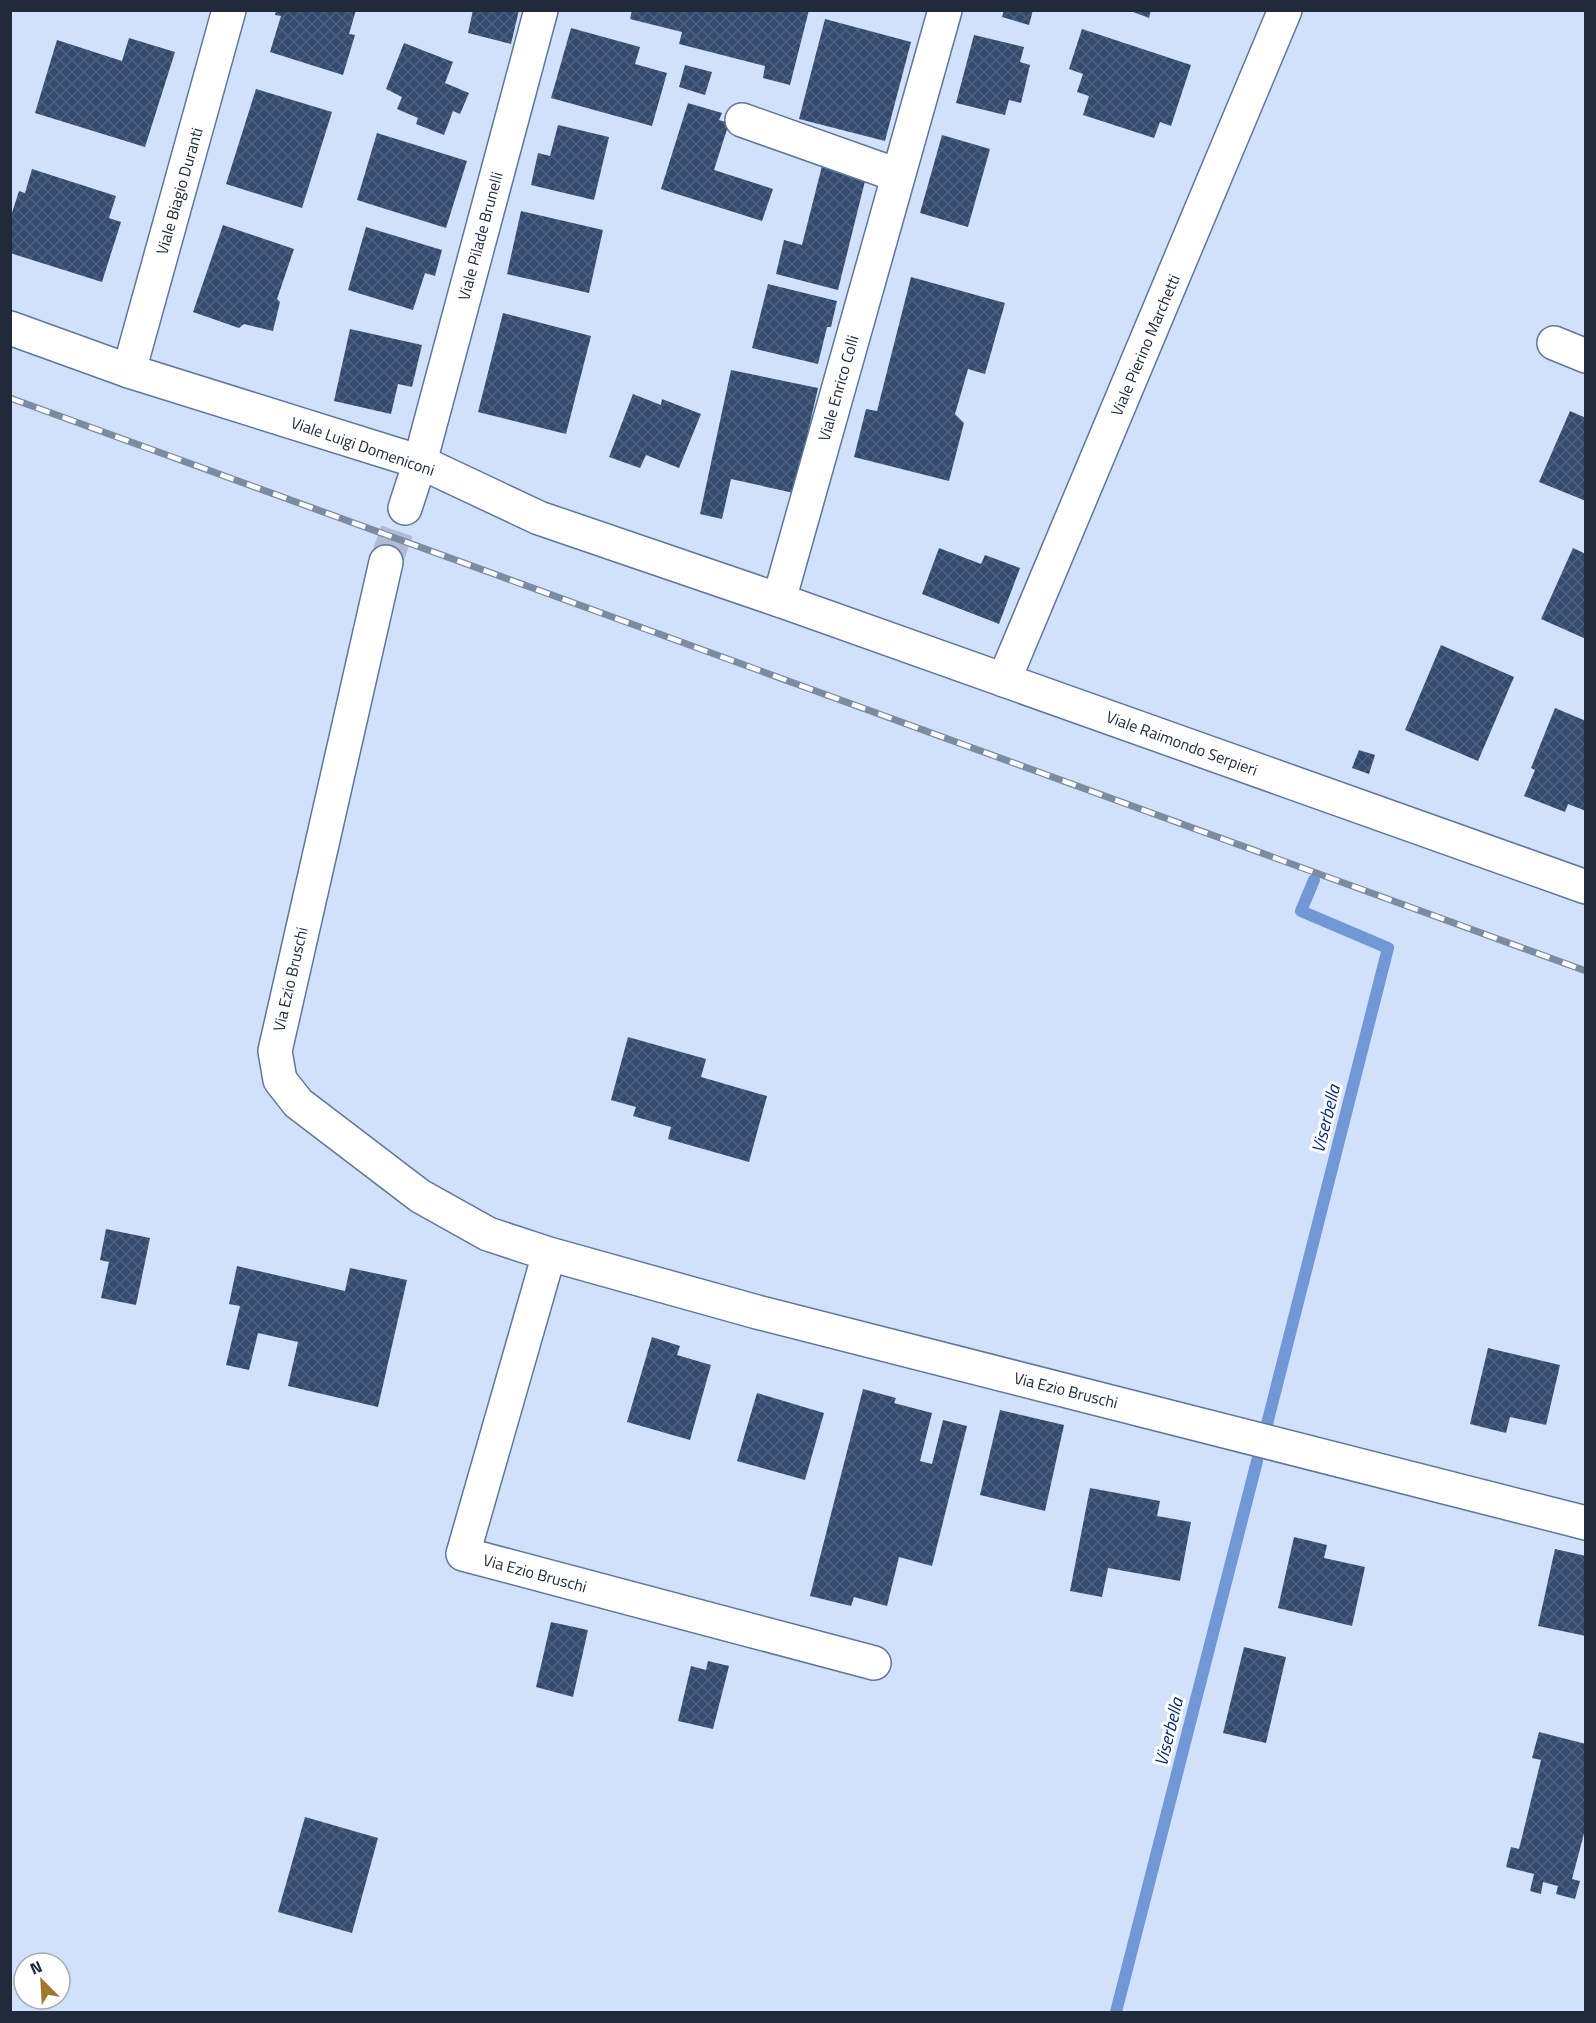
<svg xmlns="http://www.w3.org/2000/svg" width="1596" height="2023" font-family="'Titillium Web',sans-serif">
<style>
.lines{fill:none;stroke-linecap:round;stroke-linejoin:round}
.stream{stroke:#7197d7;stroke-width:12}
.building{fill:url(#building-cross-hatch)}
.minor-tunnel{stroke:#aebcd5;stroke-width:33;stroke-dasharray:33 16;stroke-linecap:butt}
.minor-casing{stroke:#5f769e;stroke-width:36}
.tertiary-casing{stroke:#5f769e;stroke-width:36}
.minor{stroke:#fff;stroke-width:33}
.tertiary{stroke:#fff;stroke-width:33}
.rail-casing{stroke:#7d8ba0;stroke-width:7}
.rail{stroke:#fff;stroke-width:4.5;stroke-dasharray:14;stroke-linecap:butt}
.labels{text-anchor:middle;stroke-width:6;stroke-linejoin:round;paint-order:stroke}
.street-label{font-size:16px;fill:#202a3b;stroke:#fff}
.water-label{font-size:18px;font-style:italic;fill:#002c75;stroke:#fff}
</style>
<defs>
<pattern id="building-cross-hatch" width="8" height="8" patternUnits="userSpaceOnUse" patternTransform="scale(1.5)"><rect width="8" height="8" fill="#344a6e"/><path d="M0 0l8 8M0 8l8-8" fill="none" stroke="#4f617f"/></pattern>
</defs>
<rect width="100%" height="100%" fill="#d1e1fb"/>
<g class="lines">
<!-- stream -->
<path class="stream" d="M1267,1424l121,-476 -87,-37 13,-31
M1116,2012l141,-551"/>
</g>
<!-- building -->
<path class="building" d="M276,10h80l-7,24 6,1 -12,40 -73,-23 11,-36 -6,-1z
M473,10h46l-8,34 -43,-11z
M632,10h177l-19,75 -27,-7 2,-12 -86,-22 3,-12 -52,-13z
M1004,10h29l-4,15 -27,-8z
M1128,10h23l-2,8z
M825,19l86,23 -26,99 -86,-22z
M571,28l69,19 -5,17 32,9 -15,53 -101,-28z
M1082,29l109,36 -20,61 -11,-4 -6,16 -71,-23 6,-19 -12,-4 6,-18 -14,-5z
M974,35l50,12 -4,15 10,3 -9,38 -12,-3 -4,15 -49,-12z
M129,38l46,14 -30,95 -110,-34 22,-73 65,21z
M404,43l49,19 -8,21 24,10 -9,21 -7,-3 -9,24 -28,-11 2,-6 -21,-9 5,-12 -16,-8z
M685,65l27,7 -7,23 -26,-8z
M256,89l76,23 -30,96 -76,-24z
M688,103l34,10 -3,7 10,3 -15,47 59,19 -11,32 -101,-32z
M558,125l51,12 -15,63 -63,-15 7,-32 12,3z
M377,133l90,28 -21,67 -89,-28z
M942,135l48,14 -22,78 -48,-14z
M822,166l44,11 -28,113 -62,-16 8,-34 18,5z
M32,169l84,27 -7,22 12,4 -19,60 -92,-29v-34l9,-28 6,2z
M521,211l82,19 -14,63 -82,-19z
M223,225l71,24 -17,50 3,3 -7,29 -29,-7 -5,4 -46,-16z
M366,227l76,23 -7,26 -10,-3 -12,37 -65,-20z
M911,277l94,26 -20,71 -17,-5 -13,45 9,9 -15,58 -95,-24 12,-48 11,2z
M768,284l69,17 -6,26h-4l-9,37 -66,-16z
M503,313l88,23 -25,98 -88,-22z
M350,329l72,16 -10,42 -14,-3 -7,30 -57,-13z
M731,370l87,18 -24,105 -63,-14 -9,40 -22,-5z
M633,394l28,11 1,-6 39,15 -22,54 -33,-13 -6,13 -31,-11z
M1570,411l16,7v83l-47,-19z
M939,548l42,16 4,-9 35,13 -21,56 -77,-30z
M1573,548l13,6v85l-45,-20z
M1441,645l73,32 -36,84 -73,-31z
M1555,708l31,13v90l-18,-7 -3,8 -41,-16 11,-26 -4,-2z
M1359,750l16,5 -6,19 -17,-6z
M628,1037l78,22 -5,18 66,19 -18,66 -81,-23 3,-12 -38,-11 3,-9 -25,-7z
M106,1229l44,9 -14,67 -35,-7 8,-36 -9,-2z
M237,1266l108,25 5,-23 57,12 -29,127 -90,-21 10,-44 -40,-9 -9,37 -23,-5 14,-59 -11,-2z
M652,1337l28,9 -3,9 34,10 -21,75 -63,-18z
M1488,1348l72,17 -14,60 -36,-8 -4,16 -36,-9z
M863,1389l33,9 -2,5 38,10 -12,48 12,3 11,-44 24,6 -35,140 -33,-9 -12,49 -33,-9 -3,9 -41,-10z
M757,1393l67,20 -19,67 -68,-19z
M1000,1410l64,15 -19,86 -65,-16z
M1090,1488l70,13 -3,15 34,6 -11,59 -72,-13 -6,29 -32,-6z
M1294,1537l33,8 -3,13 41,9 -13,59 -74,-18z
M1555,1549l31,7v80l-48,-10z
M551,1622l37,8 -15,67 -37,-10z
M1244,1647l42,10 -20,86 -43,-10z
M708,1661l21,5 -16,63 -35,-8 13,-55 15,4z
M1539,1732l47,12v82l-14,53 8,2 -5,18 -19,-5 2,-8 -15,-4 -2,12 -11,-3 4,-17 -28,-7 5,-20 8,2 22,-89 -9,-2z
M305,1817l73,21 -26,95 -74,-21z"/>
<g class="lines">
<!-- minor-tunnel -->
<path class="minor-tunnel" d="M386,562l19,-54"/>
<defs>
<path id="minor" d="M742,120l155,55
M1554,343l32,13
M129,371l100,-361
M405,508l15,-46 121,-452
M386,562l-111,489 5,29 18,23 122,93 68,38 61,20 208,58 829,211
M779,600l166,-590
M1004,680l281,-670
M549,1254l-86,300 411,109"/>
<path id="tertiary" d="M10,328l119,43 291,91 119,56 240,82 807,287"/>
</defs>
<!-- minor casing -->
<use href="#minor" class="minor-casing"/>
<!-- tertiary casing -->
<use href="#tertiary" class="tertiary-casing"/>
<!-- minor -->
<use href="#minor" class="minor"/>
<!-- tertiary -->
<use href="#tertiary" class="tertiary"/>
<defs>
<path id="rail" d="M10,398l1576,573"/>
</defs>
<!-- rail casing -->
<use href="#rail" class="rail-casing"/>
<!-- rail -->
<use href="#rail" class="rail"/>
</g>
<g class="labels">
<!-- street labels -->
<g class="street-label">
<text transform="translate(179 191) rotate(-74)" y="6">Viale Biagio Duranti</text>
<text transform="translate(480 236) rotate(-75)" y="6">Viale Pilade Brunelli</text>
<text transform="translate(1145 345) rotate(-67)" y="6">Viale Pierino Marchetti</text>
<text transform="translate(838 388) rotate(-74)" y="6">Viale Enrico Colli</text>
<text transform="translate(363 446) rotate(19)" y="6">Viale Luigi Domeniconi</text>
<text transform="translate(1182 743) rotate(20)" y="6">Viale Raimondo Serpieri</text>
<text transform="translate(290 979) rotate(-77)" y="6">Via Ezio Bruschi</text>
<text transform="translate(1066 1390) rotate(14)" y="6">Via Ezio Bruschi</text>
<text transform="translate(535 1573) rotate(15)" y="6">Via Ezio Bruschi</text>
</g>
<!-- water labels -->
<g class="water-label">
<text transform="translate(1326 1119) rotate(-76)" y="6">Viserbella</text>
<text transform="translate(1169 1732) rotate(-76)" y="6">Viserbella</text>
</g>
</g>
<!-- border -->
<rect width="1596" height="2023" fill="none" stroke="#202a3b" stroke-width="24"/>
<!-- north arrow -->
<g transform="translate(42 1981) rotate(336)"><circle r="28" fill="#ffffff" stroke="#a6aab1" stroke-width="1.5"/>
<path d="M0-4.5L10 22L0 15L-10 22Z" fill="#a17827"/>
<text y="-9" font-size="16" font-weight="bold" text-anchor="middle" fill="#202a3b">N</text>
</g>
</svg>
